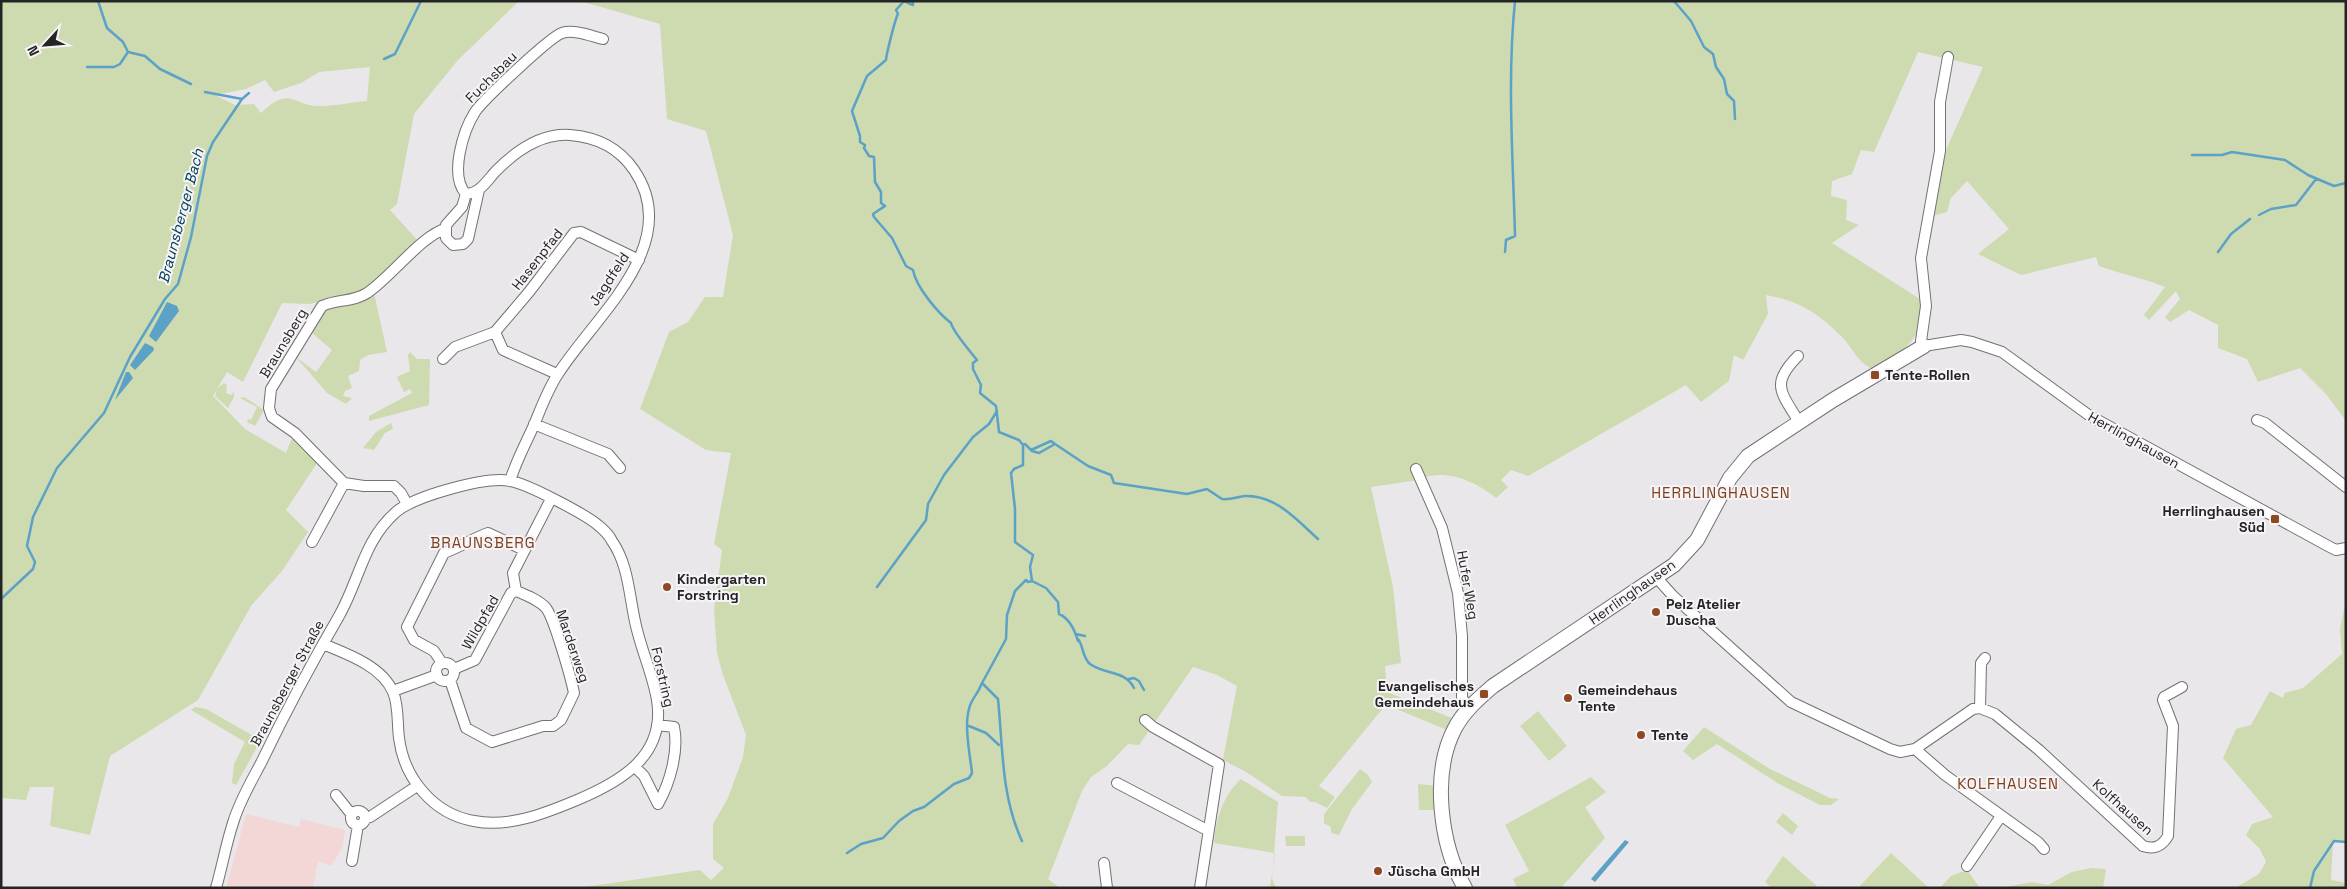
<svg xmlns="http://www.w3.org/2000/svg" width="2347" height="889" font-family="'Space Grotesk',sans-serif">
<style>
.commercial{fill:#f2d7d6}
.green{fill:#cedab0;fill-rule:evenodd}
.water{fill:#5ca1c6}
.lines{fill:none;stroke-linecap:round;stroke-linejoin:round}
.stream{stroke:#5ca1c6;stroke-width:2.5}
.street-casing{stroke:#737174;stroke-width:12}
.secondary-casing{stroke:#737174;stroke-width:16}
.street{stroke:#fff;stroke-width:10}
.secondary{stroke:#fff;stroke-width:14}
.poi-dot{fill:#8f4922;stroke:#f7f4f7;stroke-width:2}
.labels{text-anchor:middle;stroke-width:4;stroke-linejoin:round;paint-order:stroke}
.street-label{font-size:14px;fill:#252425;stroke:#f7f4f7}
.poi-label{font-size:14px;font-weight:bold;fill:#252425;stroke:#f7f4f7;text-anchor:start}
.water-label{font-size:15px;font-style:italic;fill:#02405a;stroke:#f7f4f7}
.neighbourhood-label{font-size:15px;letter-spacing:1px;fill:#7f401d;stroke:#f7f4f7}
</style>
<rect width="100%" height="100%" fill="#eae7ea"/>
<!-- commercial -->
<path class="commercial" d="M246,814l53,13 2,-8 44,11 -3,18 -11,18 -13,-5 -5,27h-87z"/>
<!-- green -->
<path class="green" d="M1,1h518l-61,59 -44,54 -17,90 -7,6 29,32 -59,51 -51,11 -27,-1 -39,79 -16,-10 -14,24 32,33 41,24 6,-15 25,25 -31,47 22,22 -26,39 -31,35 -53,94 -88,56 -20,79 -40,-9 4,-39h-24l-4,13 -25,-2zM370,67l-3,34c-15,1 -31,5 -46,5 -29,1 -29,-22 -60,7l-7,-9 -19,1 -20,-10 31,-6 19,-9 9,12 27,-9 18,-11z
M580,1h1766v420l-20,-27 -26,-26 -42,14 -11,-23 -29,-11v-23l-29,-15 -19,12 -5,-5 15,-18 -4,-8 -27,29 -5,-5 21,-28c-22,-9 -44,-13 -66,-21l-3,-9 -75,18 -43,-21 31,-25 -42,-48 -16,17 -4,14 -14,4 13,-66 37,-83 -65,-15 -44,100 -13,-2 -9,24 -20,7 -1,15 16,4 -1,20 13,5 -27,18 88,56c0,9 1,20 -1,28 -6,20 -29,32 -45,42 -14,-3 -22,-22 -32,-32 -24,-24 -43,-36 -76,-42l2,19 -25,46 -9,-5 -5,26 -28,21 -15,-17 -158,91 -17,-6 -10,10 7,7 -12,11c-20,-17 -53,-31 -78,-18l-47,7 22,100 8,76 -16,3 2,26 67,27 -7,11 -60,-25 -3,2 -65,79 16,11 -8,11 -12,-6h-5l-4,-5 -24,-1 -36,-24 -25,-13h2l14,-73 -20,-11 -24,-8 -54,78 -11,-1 -21,22 -16,11 -9,14 -34,88 12,9h-482l122,-18 11,10 13,-12 -11,-9v-35l15,-26 15,-41 3,-22 -23,-60 -6,-22 -3,-43 8,-60 -8,-6 17,-91 -25,-3 -66,-41 29,-77 19,-10 17,-25h18l10,-62 -27,-104 -39,-12 -7,-95z
M374,293l13,59 -19,3 -8,5 -1,11 -11,5 4,12 -7,3 -2,5 9,2 -6,6 -19,-11 -31,-36 20,15 16,-22 -20,-17 -4,4 16,-27z
M410,352l7,7h13l-1,46 -60,16v-5l43,-23 -2,-4 -6,3 -7,-15 13,-6 -2,-16z
M224,383l3,2 -1,8 5,2 3,-3v5l-6,11 -13,-12 2,-7z
M244,397l20,13 -9,16 -8,-4 1,-3 3,1 6,-13 -17,-9z
M391,423l2,6 -8,4 -11,17 -11,-2 13,-16z
M2346,599v242h-13l-2,39 15,3v5h-111l24,-14 7,-12 -6,-13 -14,-14 6,-11 21,-7 -50,-59 13,-29 15,-4 19,-34 13,7 2,-5 18,-5 39,-34 -2,-25z
M195,707l11,2 55,31 -25,45 -4,-2 2,-19 11,-22 -54,-32z
M1538,711l29,35 -18,15 -29,-35z
M1704,727l66,42 60,29 9,1 -8,6h-11l-41,-21 -62,-40 -24,16 -10,-9z
M1360,769l8,6 4,7 -20,27 -13,26 -8,-2v-6l-7,-4v-9z
M1591,777l15,15 -21,15 20,31 -44,50h-44l-4,-9 16,-8 -24,-46z
M1241,779l37,23 -6,77 4,9h-6l5,-35 -61,-10c2,-25 9,-47 27,-64z
M1418,784l19,2 1,31h-3v-7h-16z
M1783,813l15,13 -6,9 -16,-13z
M1285,836h20v10h-19z
M1891,853l38,35h-71z
M1783,856l36,32h-47l-7,-6z
M2091,868l15,1 -3,19h-102l31,-6 16,3 24,-13z
M1967,870l13,18h-40l11,-12z"/>
<!-- water -->
<path class="water" d="M167,302l10,4 2,5 -23,31 -7,-6z
M145,343l8,4 1,3 -19,20 -5,-5z
M126,372h3l4,6 -18,22z
M1625,840l4,2 -34,40 -4,-3z"/>
<g class="lines">
<!-- stream -->
<path class="stream" d="M98,1l9,27 16,14 5,10 17,4 15,13 31,15
M904,1l-8,9 2,4c-3,5 -12,42 -12,46l-19,16 -15,35 8,25v6l5,3 -1,3 5,8 5,1 1,25 6,10v11l4,3 -12,8 1,3 18,21 14,28 7,4c3,17 25,43 38,53 2,9 19,28 26,37l-4,3v6l8,16 -1,8 16,13 3,26 20,8 4,5v20l-9,4 -3,4 4,36v33l18,13 -3,12 2,14 14,7 12,14 1,12c10,4 16,17 19,27
M904,1l9,4v-4
M1674,1l17,20 13,26 9,7 3,13 8,12 3,15 7,7 1,18
M384,59l11,-5 26,-53
M87,67h27l6,-3 8,-12
M205,92l37,7
M2192,155h30l10,-3 53,8 23,15 26,11 12,-3
M2259,215l12,-6 25,-4 20,-26
M1505,252l1,-12 9,-4c-2,-79 -8,-156 0,-235
M2218,252l13,-18 19,-15
M1023,445l2,-1 7,7 7,2 16,-9 33,22 23,9 3,8 73,11 20,-5 15,10c8,1 15,-2 23,-3 31,-1 52,24 73,43
M1031,450l20,-9 4,3
M877,587l49,-67 2,-16 16,-29 29,-38 16,-13 8,-13
M1,599l32,-30 2,-7 -8,-16 6,-29 24,-49 47,-55 26,-56 35,-58 13,-15 13,-47 16,-81 6,-14 29,-43 7,-6
M1076,634l9,2
M1078,639c6,8 4,18 12,25 15,11 35,6 44,24
M1129,679l5,-1 5,3 5,9
M982,683l16,16c5,49 3,97 24,142
M969,726l17,7 13,12
M847,853l14,-9 22,-6 16,-17 14,-10 11,-4 30,-23 15,-6 3,-5c-2,-18 -8,-47 -3,-64 2,-10 9,-15 12,-24l25,-46 1,-24 8,-24 11,-11 2,2 4,-1
M2310,888l4,-17 20,-30 12,1"/>
<defs>
<path id="street" d="M1948,57l-8,45v49l-19,107 5,48 -5,35 3,5 37,-6 11,2 30,10 88,64 240,131 6,3 10,-2
M466,194c15,-1 21,-14 31,-24 19,-19 45,-37 73,-35 26,2 49,13 64,35 51,74 -40,147 -76,204 -10,15 -17,34 -24,51 -8,18 -18,36 -24,56
M466,194c-17,-18 -3,-63 9,-82 8,-12 75,-75 87,-79 12,-4 29,3 41,6
M466,194l-4,13 -16,18v13l7,7 10,-1 5,-5 11,-49
M1798,356c-28,28 -17,36 1,66
M443,359l12,-12 40,-15
M557,374l-54,-24 -8,-18 34,-40 45,-59 7,-1 58,28
M2257,420l8,3 81,64
M534,424l74,30 12,14
M1416,469l26,59 16,65 4,43v61l5,13
M407,504l-6,-11 -7,-7h-30l-20,-3 -49,-50 -23,-16 -3,-9 2,-19 51,-83c15,-7 32,-4 45,-13 21,-13 57,-60 79,-64
M312,542l32,-59
M1656,577l17,19 118,106 99,47 10,3 15,-3 58,-40 7,-1 15,6 44,36 104,96c12,4 19,0 25,-10l5,-110 -10,-26 1,-3 18,-10
M516,591l-3,-18 38,-74
M442,663l-8,-12 -20,-11 -7,-13 37,-74c16,-6 28,-14 44,-20l36,17
M436 672a9 9 0 1 1 18 0a9 9 0 1 1-18 0Z
M454,669l21,-9 36,-67 5,-2
M450,680l16,48 26,14 51,-16h10l8,-6 13,-27c-3,-15 -20,-75 -28,-85 -7,-8 -20,-13 -30,-17
M393,691l44,-16
M1980,708l1,-45 4,-5
M1145,720l8,7 66,37 -19,124
M657,725l17,2c5,24 -4,56 -16,77
M1915,749l30,26 93,67 6,7
M635,767l9,9 14,28
M1117,783l90,47
M336,795l16,20
M351 818a7 7 0 1 1 14 0a7 7 0 1 1-14 0Z
M365,818l5,-1 47,-31
M352,861l6,-36
M1104,863l3,25
M1967,866l34,-50
M216,888c6,-21 10,-44 17,-65 6,-21 18,-41 28,-60 24,-50 50,-99 78,-147 21,-37 24,-75 57,-104 19,-16 90,-36 114,-31 16,2 77,34 89,45 5,4 10,9 13,15 18,26 17,59 25,89 6,24 16,46 20,70 9,56 -37,82 -80,100 -31,13 -68,28 -103,21 -41,-7 -70,-43 -75,-83 -2,-15 0,-32 -6,-46 -11,-26 -46,-38 -70,-48"/>
<path id="secondary" d="M1465,888c-25,-43 -34,-115 -10,-160 9,-17 23,-29 38,-42l181,-121 23,-25 33,-62 18,-22 85,-56 91,-54"/>
</defs>
<!-- street casing -->
<use href="#street" class="street-casing"/>
<!-- secondary casing -->
<use href="#secondary" class="secondary-casing"/>
<!-- street -->
<use href="#street" class="street"/>
<!-- secondary -->
<use href="#secondary" class="secondary"/>
</g>
<!-- markers -->
<g class="poi-dot">
<rect x="1870" y="370" width="10" height="10" rx="2.5"/>
<rect x="2270" y="514" width="10" height="10" rx="2.5"/>
<circle cx="667" cy="587" r="5"/>
<circle cx="1656" cy="612" r="5"/>
<rect x="1479" y="689" width="10" height="10" rx="2.5"/>
<circle cx="1568" cy="698" r="5"/>
<circle cx="1641" cy="735" r="5"/>
<circle cx="1378" cy="871" r="5"/>
</g>
<g class="labels">
<!-- street labels -->
<g class="street-label">
<text transform="translate(491 77) rotate(-45)" y="5">Fuchsbau</text>
<text transform="translate(537 259) rotate(-52)" y="5">Hasenpfad</text>
<text transform="translate(609 279) rotate(-57)" y="5">Jagdfeld</text>
<text transform="translate(283 343) rotate(-59)" y="5">Braunsberg</text>
<text transform="translate(2134 440) rotate(29)" y="5">Herrlinghausen</text>
<text transform="translate(1468 585) rotate(80)" y="5">Hufer Weg</text>
<text transform="translate(1632 592) rotate(-35)" y="5">Herrlinghausen</text>
<text transform="translate(480 622) rotate(-60)" y="5">Wildpfad</text>
<text transform="translate(573 646) rotate(71)" y="5">Marderweg</text>
<text transform="translate(663 677) rotate(77)" y="5">Forstring</text>
<text transform="translate(287 683) rotate(-62)" y="5">Braunsberger Straße</text>
<text transform="translate(2123 807) rotate(42)" y="5">Kolfhausen</text>
</g>
<!-- poi labels -->
<g class="poi-label">
<text x="1885" y="380">Tente-Rollen</text>
<text x="2265" y="516" text-anchor="end">Herrlinghausen<tspan x="2265" dy="16">Süd</tspan></text>
<text x="677" y="584">Kindergarten<tspan x="677" dy="16">Forstring</tspan></text>
<text x="1666" y="609">Pelz Atelier<tspan x="1666" dy="16">Duscha</tspan></text>
<text x="1474" y="691" text-anchor="end">Evangelisches<tspan x="1474" dy="16">Gemeindehaus</tspan></text>
<text x="1578" y="695">Gemeindehaus<tspan x="1578" dy="16">Tente</tspan></text>
<text x="1651" y="740">Tente</text>
<text x="1388" y="876">Jüscha GmbH</text>
</g>
<!-- water labels -->
<g class="water-label">
<text transform="translate(181 216) rotate(-75)" y="5">Braunsberger Bach</text>
</g>
<!-- neighbourhood labels -->
<g class="neighbourhood-label">
<text x="1721" y="498">HERRLINGHAUSEN</text>
<text x="483" y="548">BRAUNSBERG</text>
<text x="2008" y="789">KOLFHAUSEN</text>
</g>
</g>
<!-- border -->
<rect width="2347" height="889" fill="none" stroke="#252425" stroke-width="5"/>
<!-- north arrow -->
<g transform="translate(45 45) rotate(244)" stroke="#f7f4f7" stroke-width="4" paint-order="stroke">
<path d="M0-4L9 19L0 12L-9 19Z" fill="#252425"/>
<text y="-8" font-size="14" font-weight="bold" text-anchor="middle" fill="#252425">N</text>
</g>
</svg>
